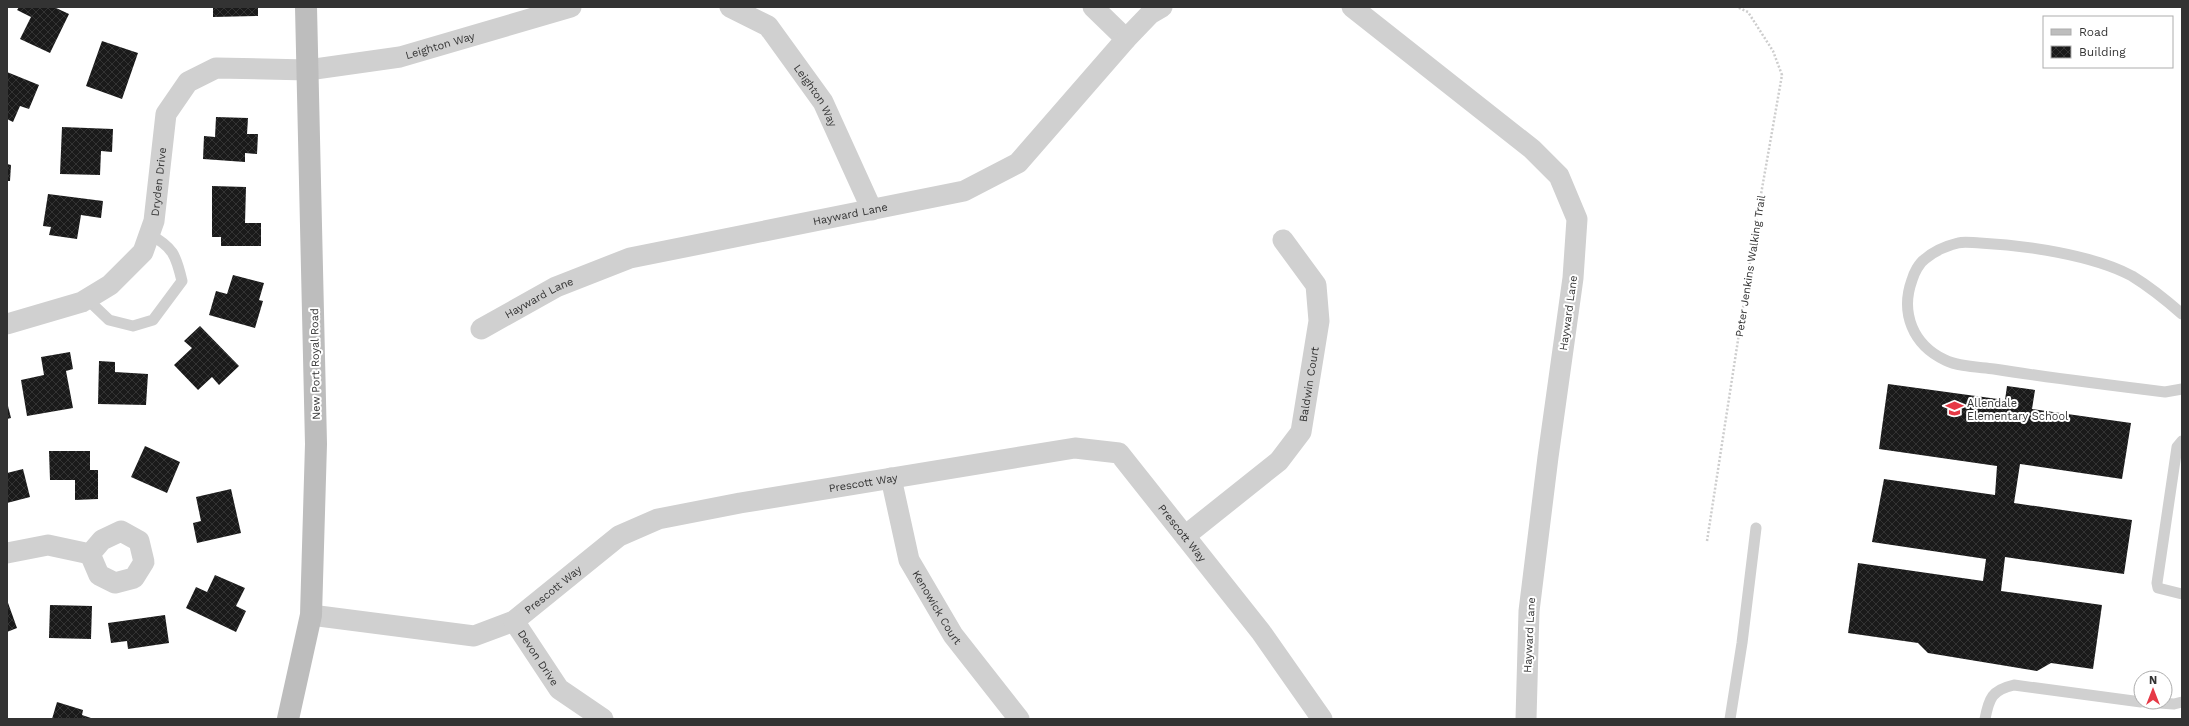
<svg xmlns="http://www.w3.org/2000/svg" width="2189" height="726" font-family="'Work Sans',sans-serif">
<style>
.building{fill:url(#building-cross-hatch)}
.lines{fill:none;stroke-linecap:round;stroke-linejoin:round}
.path{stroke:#cdcdcd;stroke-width:2.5;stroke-dasharray:2 2;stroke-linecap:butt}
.lane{stroke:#d0d0d0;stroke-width:11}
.street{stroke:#d0d0d0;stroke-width:21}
.secondary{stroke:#bdbdbd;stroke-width:22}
.labels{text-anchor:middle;stroke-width:4;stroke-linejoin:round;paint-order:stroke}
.street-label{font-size:11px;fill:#333;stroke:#fff}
.poi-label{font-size:11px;fill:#333;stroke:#fff;text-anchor:start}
</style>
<defs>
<pattern id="building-cross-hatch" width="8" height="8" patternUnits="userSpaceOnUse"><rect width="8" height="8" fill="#1a1a1a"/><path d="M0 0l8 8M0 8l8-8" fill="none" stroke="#333"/></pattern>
</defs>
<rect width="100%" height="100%" fill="#fff"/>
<!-- building -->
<path class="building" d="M19,7h35l15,7 -19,39 -30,-14 11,-22 -14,-7z
M213,7h45v9l-45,1z
M102,41l36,12 -16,46 -36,-13z
M7,72l32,13 -10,24 -9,-3 -7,16 -6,-3z
M216,117l32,1 -1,16h11l-1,20 -12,-1v9l-42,-3 1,-23 11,1z
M62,127l51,2 -1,23 -11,-1 -1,24 -40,-1z
M7,164l4,1 -1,16h-3z
M212,186l34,1 -1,36h16v23h-40v-9h-9z
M48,194l55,7 -2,17 -20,-3 -4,24 -28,-4 2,-8 -8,-1z
M233,275l31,8 -5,17 4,1 -8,27 -46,-13 7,-24 11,3z
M200,326l39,40 -20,19 -7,-8 -14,13 -24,-25 18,-17 -8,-7z
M70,352l3,17 -7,2 7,37 -46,8 -6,-36 23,-5 -3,-18z
M99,361l16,1v10l33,2 -2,31 -48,-1z
M1888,384l117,16 2,-14 28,4 -3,19 99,14 -9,56 -102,-15 -6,39 118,17 -8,54 -119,-17 -4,34 101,14 -9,64 -42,-6 -14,8 -109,-18 -10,-10 -70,-10 10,-70 125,18 3,-22 -114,-17 12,-63 111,16 2,-29 -118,-17z
M7,402l4,16 -4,1z
M145,446l35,16 -13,31 -36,-16z
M49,451h41v19h8v29l-23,1v-20h-25z
M23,469l7,28 -23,6v-30z
M231,489l10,44 -44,10 -4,-20 8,-2 -5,-24z
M215,575l30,13 -9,18 10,5 -10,21 -50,-24 10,-21 11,5z
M7,600l10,28 -10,4z
M50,605l42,1 -1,33 -42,-1z
M165,615l4,28 -41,6 -1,-8 -16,2 -3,-20z
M57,702l26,8 -1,5 12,4h-42z"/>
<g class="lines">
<!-- path -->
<path class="path" d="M1707,541l50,-324 25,-142 -9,-24 -25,-39 -11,-5"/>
<!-- lane -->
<path class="lane" d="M87,299l22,21 24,6 20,-6 29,-39c-6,-26 -9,-34 -33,-47
M2182,314c-16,-14 -32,-27 -50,-38 -39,-21 -108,-31 -152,-33 -7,0 -15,-2 -22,0 -12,3 -24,8 -33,16 -6,4 -11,14 -13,21 -12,33 1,65 33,80 14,7 34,7 49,9 57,9 114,16 171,23l17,-3
M2182,441l-5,6 -20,136 1,5 24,6
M2144,702l30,2 8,-2
M1730,719l12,-76 14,-115
M1985,719c4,-21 7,-29 29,-34l127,17"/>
<!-- street -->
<g class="street">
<path id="s1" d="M730,7l38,19 55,76 49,108"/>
<path d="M1093,7l33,32"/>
<path d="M1352,7l180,142 27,27 18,43 -4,59 -25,179 -19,154 -3,108"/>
<path id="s2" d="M7,324l75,-22 28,-17 33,-33 11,-31 12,-107 22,-32 28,-14 92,2 92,-13 171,-50"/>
<path id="s3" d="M481,329l75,-42 74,-29 334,-67 54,-28 108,-124 24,-25 12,-7"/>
<path id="s4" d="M891,478l18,82 44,75 66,84"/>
<path d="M121,531l18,10 5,21 -10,16 -19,5 -16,-8 -9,-21 12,-14z"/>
<path id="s5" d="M1185,536l94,-75 22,-29 18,-111 -3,-36 -33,-45"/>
<path d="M7,553l41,-8 42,9"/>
<path id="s6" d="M311,615l163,21 40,-15 105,-85 39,-17 82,-16 335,-55 44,5 142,179 61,87"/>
<path id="s7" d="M514,621l45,68 44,30"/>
</g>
<!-- secondary -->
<path class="secondary" d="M288,719l23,-104 5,-171 -10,-437"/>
</g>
<!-- icons -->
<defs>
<symbol id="school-bare" viewBox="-9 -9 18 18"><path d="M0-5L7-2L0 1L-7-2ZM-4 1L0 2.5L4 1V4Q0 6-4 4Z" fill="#e63946" stroke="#fff" stroke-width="2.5" paint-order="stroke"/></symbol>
</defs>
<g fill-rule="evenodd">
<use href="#school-bare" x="1942" y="396" width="25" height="25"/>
</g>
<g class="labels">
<!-- street labels -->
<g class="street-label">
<text dy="4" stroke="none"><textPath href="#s2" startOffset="595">Leighton Way</textPath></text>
<text dy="4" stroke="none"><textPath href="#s1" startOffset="127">Leighton Way</textPath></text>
<text dy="4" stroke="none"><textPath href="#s2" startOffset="230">Dryden Drive</textPath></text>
<text dy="4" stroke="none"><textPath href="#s3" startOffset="390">Hayward Lane</textPath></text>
<text transform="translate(1750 266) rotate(-81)" y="4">Peter Jenkins Walking Trail</text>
<text dy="4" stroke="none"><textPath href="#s3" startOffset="66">Hayward Lane</textPath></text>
<text transform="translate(1568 313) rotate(-82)" y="4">Hayward Lane</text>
<text transform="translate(315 364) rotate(-91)" y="4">New Port Royal Road</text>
<text dy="4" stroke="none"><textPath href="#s5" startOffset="205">Baldwin Court</textPath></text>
<text dy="4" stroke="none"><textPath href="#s6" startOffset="593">Prescott Way</textPath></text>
<text dy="4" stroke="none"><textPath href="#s6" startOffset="954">Prescott Way</textPath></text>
<text dy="4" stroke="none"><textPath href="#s6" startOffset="257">Prescott Way</textPath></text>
<text dy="4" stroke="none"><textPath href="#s4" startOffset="139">Kenowick Court</textPath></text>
<text transform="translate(1529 635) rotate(-87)" y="4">Hayward Lane</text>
<text dy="4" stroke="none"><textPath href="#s7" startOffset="44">Devon Drive</textPath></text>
</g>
<!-- poi labels -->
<g class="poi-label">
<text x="1967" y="407">Allendale<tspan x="1967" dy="13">Elementary School</tspan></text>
</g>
</g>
<!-- border -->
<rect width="2189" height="726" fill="none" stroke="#333333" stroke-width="16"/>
<!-- legend -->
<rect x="2043" y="16" width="130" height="52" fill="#ffffff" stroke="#adadad"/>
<rect x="2051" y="29" width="20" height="6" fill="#bdbdbd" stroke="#adadad"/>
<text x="2079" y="36" font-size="12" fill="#333333">Road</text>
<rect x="2051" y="46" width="20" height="12" fill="url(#building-cross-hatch)" stroke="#adadad"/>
<text x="2079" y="56" font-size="12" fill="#333333">Building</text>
<!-- north arrow -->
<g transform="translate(2153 690)"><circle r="19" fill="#ffffff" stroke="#adadad"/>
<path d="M0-3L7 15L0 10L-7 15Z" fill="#e63946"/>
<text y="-6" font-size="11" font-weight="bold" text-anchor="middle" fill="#333333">N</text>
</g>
</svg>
